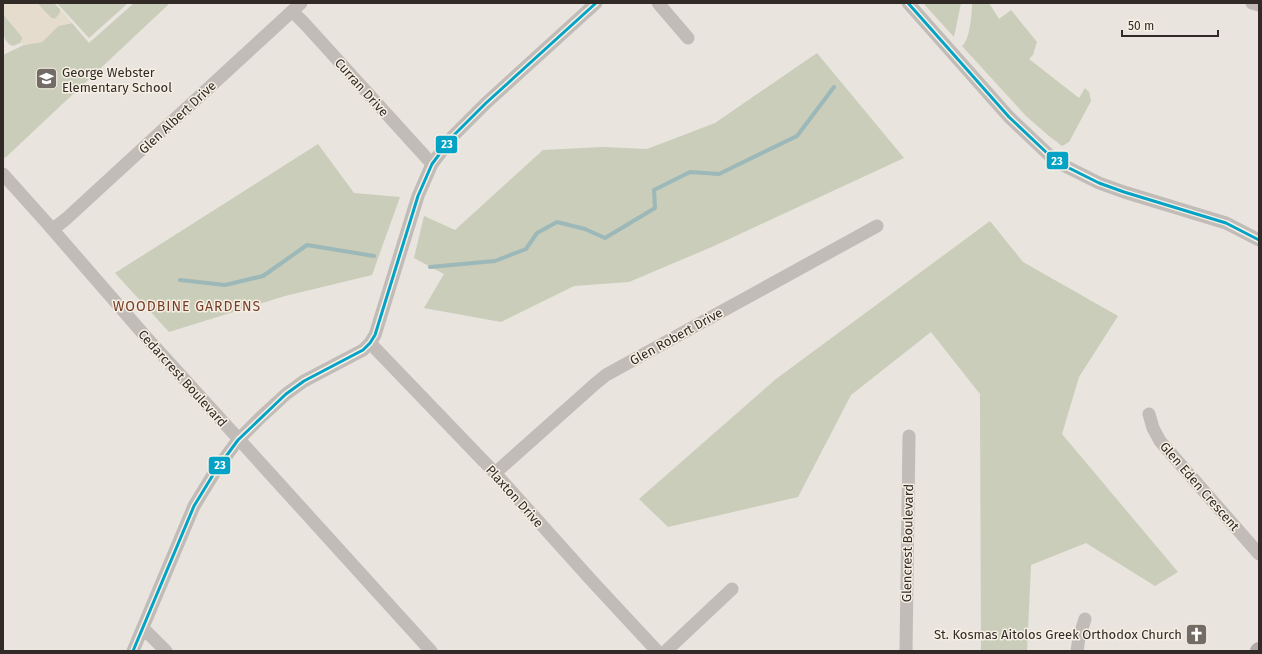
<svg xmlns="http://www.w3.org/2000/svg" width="1262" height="654" font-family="'Fira Sans',sans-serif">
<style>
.green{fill:#c9cdb9}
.plaza{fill:#e6dcce}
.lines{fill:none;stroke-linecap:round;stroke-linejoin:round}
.stream{stroke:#9cb8b8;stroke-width:4}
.minor{stroke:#c1bcb7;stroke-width:13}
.major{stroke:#b0aba6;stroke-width:16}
.bus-1-casing{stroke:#f6efe4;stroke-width:6}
.bus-1{stroke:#02a3c6;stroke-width:3}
.labels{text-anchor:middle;stroke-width:3;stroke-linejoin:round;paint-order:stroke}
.poi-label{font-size:13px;fill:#322a26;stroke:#f6efe4;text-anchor:start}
.street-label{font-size:13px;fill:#322a26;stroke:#f6efe4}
.neighbourhood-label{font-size:14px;letter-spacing:1px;fill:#783d28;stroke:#f6efe4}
.line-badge{stroke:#f6efe4;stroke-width:1.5}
.badge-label{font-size:11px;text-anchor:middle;font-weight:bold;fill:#fff}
</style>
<rect width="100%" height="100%" fill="#e9e4de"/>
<!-- green -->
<path class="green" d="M37,3h17l6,6v4l-5,6 -4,-1z
M57,3h71l-39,35z
M134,3h36l-165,155 -2,-2v-101l21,-10 18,-3 16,-16 14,-3 17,20z
M923,3h38l-7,34z
M972,3h17l10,16 12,-9 26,32 -4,13 -4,4 50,39 6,-10 4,4 2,9 -22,41 -7,4 -13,-10 -23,-20 -64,-70c8,-6 10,-33 10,-43z
M3,14l20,24 -3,5 -7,3c-12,-3 -10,-22 -10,-32z
M817,53l87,105 -190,88 -85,36 -55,4 -73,36 -77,-14 20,-34 -30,-16 10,-42 31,14 88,-80 60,-3 44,2 68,-26z
M318,144l36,49 46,4 -28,78 -87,21 -116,36 -54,-59z
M990,221l33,41 95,54 -39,61 -17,57 116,138 -23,14 -69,-43 -55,22 -4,86h-46l-1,-257 -49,-62 -80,63 -53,102 -130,30 -29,-28 137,-120z"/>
<!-- plaza -->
<path class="plaza" d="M3,3h34l14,15 4,1 3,-3 2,-3v-4l12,14 -14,3 -16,16 -18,3 -4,-2 3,-3 -1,-4 -19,-22z"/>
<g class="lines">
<!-- stream -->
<path class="stream" d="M430,267l65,-6 31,-12 11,-16 20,-11 28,7 20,9 50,-30 -1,-18 36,-18 29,2 78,-38 37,-49
M180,280l45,5 38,-9 44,-31 67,11"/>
<!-- minor -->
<path class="minor" d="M658,3l30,35
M908,3l101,114 39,37 15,11 36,18 25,9 102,31 33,17
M1252,3l7,2
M292,11l13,13 127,140
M3,174l43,48 100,115 285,314
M53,229l13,-10 235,-216
M370,343l125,130 97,108 65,70
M1149,414l4,14 7,13 99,113
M495,473l100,-89 11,-9 271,-149
M143,628l23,23
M133,651l61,-145 22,-36 22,-30 23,-23 25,-23 18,-13 59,-31 7,-7 5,-8 43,-139 14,-32 21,-28 33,-33 110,-100
M666,651l66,-62
M906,651l3,-215
M1077,651l2,-13 6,-19"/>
<!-- major -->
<path class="major" d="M1258,651l1,-1"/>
<defs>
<path id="bus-1" d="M908,3l101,114 39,37 15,11 36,18 25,9 102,31 33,17
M133,651l61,-145 22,-36 22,-30 48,-46 18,-13 59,-31 7,-7 5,-8 43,-139 14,-32 21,-28 33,-33 110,-100"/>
</defs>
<!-- bus-1 casing -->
<use href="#bus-1" class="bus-1-casing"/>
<!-- bus-1 -->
<use href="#bus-1" class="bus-1"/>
</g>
<!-- icons -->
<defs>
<symbol id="school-square" viewBox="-11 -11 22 22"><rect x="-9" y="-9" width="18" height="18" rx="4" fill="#726b66" stroke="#f6efe4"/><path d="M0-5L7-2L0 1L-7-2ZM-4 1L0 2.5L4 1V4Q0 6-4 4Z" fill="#fff"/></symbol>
<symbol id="church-square" viewBox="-11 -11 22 22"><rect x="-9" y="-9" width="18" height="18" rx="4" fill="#726b66" stroke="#f6efe4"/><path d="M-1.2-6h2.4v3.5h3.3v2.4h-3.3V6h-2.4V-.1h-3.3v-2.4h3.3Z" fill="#fff"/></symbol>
</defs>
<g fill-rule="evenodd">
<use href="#school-square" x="34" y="66" width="25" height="25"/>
<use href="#church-square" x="1184" y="622" width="25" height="25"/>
</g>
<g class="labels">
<!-- poi labels -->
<g class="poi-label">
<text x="62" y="77">George Webster<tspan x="62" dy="15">Elementary School</tspan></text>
<text x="1182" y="639" text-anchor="end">St. Kosmas Aitolos Greek Orthodox Church</text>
</g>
<!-- street labels -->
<g class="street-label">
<text transform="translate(362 87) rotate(48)" y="5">Curran Drive</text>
<text transform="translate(177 117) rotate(-43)" y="5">Glen Albert Drive</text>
<text transform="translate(676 336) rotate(-29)" y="5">Glen Robert Drive</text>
<text transform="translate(183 378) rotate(48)" y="5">Cedarcrest Boulevard</text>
<text transform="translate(1200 486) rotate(49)" y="5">Glen Eden Crescent</text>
<text transform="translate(515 496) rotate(48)" y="5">Plaxton Drive</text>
<text transform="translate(907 543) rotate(-89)" y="5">Glencrest Boulevard</text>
</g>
<!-- neighbourhood labels -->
<g class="neighbourhood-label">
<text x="187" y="311">WOODBINE GARDENS</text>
</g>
</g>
<g class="line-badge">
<rect x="435" y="135" width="23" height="19" rx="4" fill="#02a3c6"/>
<rect x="1046" y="151" width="23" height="19" rx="4" fill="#02a3c6"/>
<rect x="208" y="456" width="23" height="19" rx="4" fill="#02a3c6"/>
</g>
<g class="badge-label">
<text x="447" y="148">23</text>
<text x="1057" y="165">23</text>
<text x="220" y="469">23</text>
</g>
<!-- border -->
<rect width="1262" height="654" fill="none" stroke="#322a26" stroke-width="8"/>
<!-- scale -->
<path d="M1122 30v6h96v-6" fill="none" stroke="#322a26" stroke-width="2"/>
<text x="1128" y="30" font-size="12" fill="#322a26" stroke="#f6efe4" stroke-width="3" paint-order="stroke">50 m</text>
</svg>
